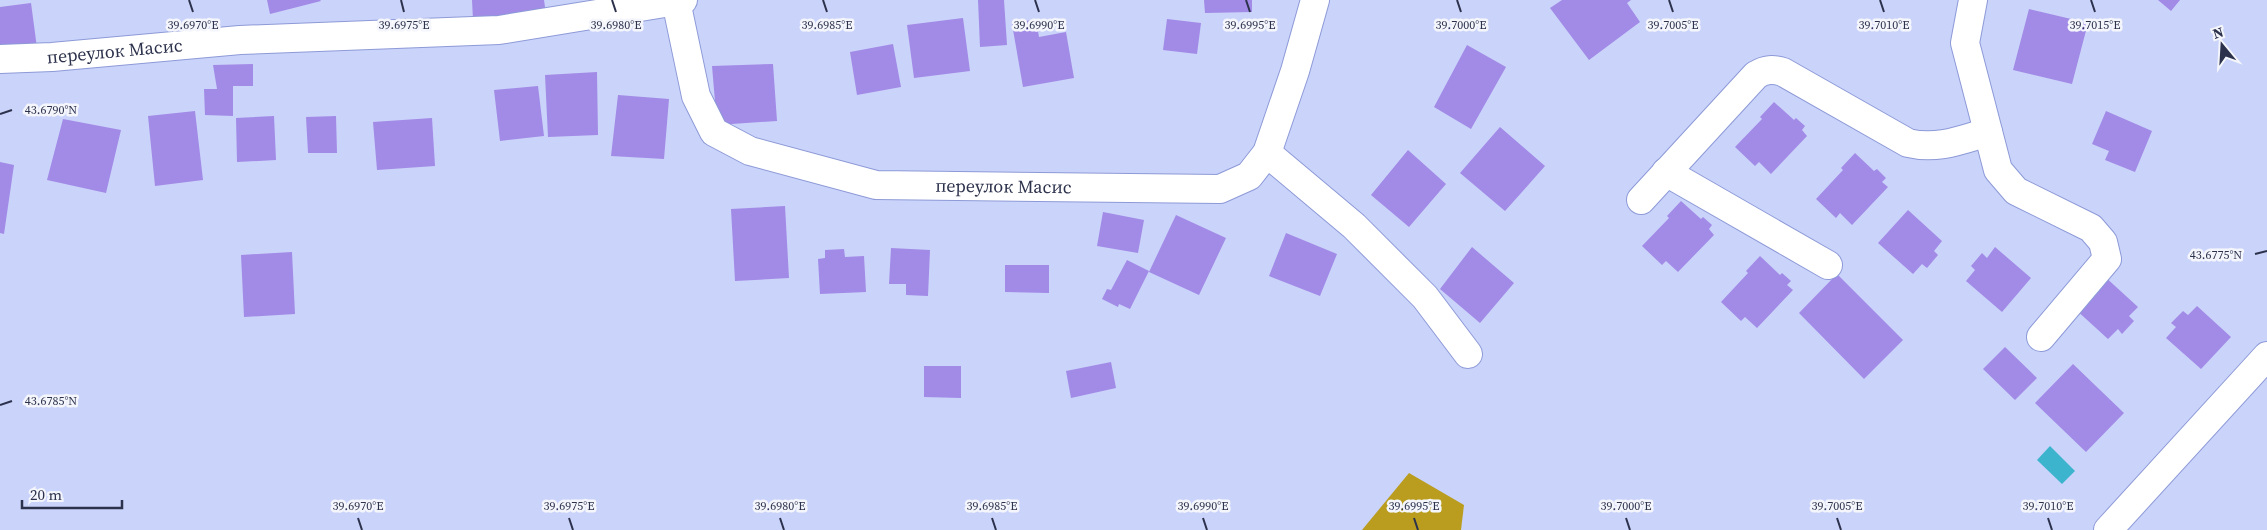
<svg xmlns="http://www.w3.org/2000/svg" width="2267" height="530" font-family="'Source Serif 4',serif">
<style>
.forest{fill:#ba9d1f}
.water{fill:#3db4cd}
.building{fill:#a28ae7}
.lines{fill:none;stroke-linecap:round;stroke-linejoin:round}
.minor-casing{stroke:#8d9ad7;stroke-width:30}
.minor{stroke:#fff;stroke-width:28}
.ticks{fill:none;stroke:#2d324c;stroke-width:2}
.labels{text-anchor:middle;stroke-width:5;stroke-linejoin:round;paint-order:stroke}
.street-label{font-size:18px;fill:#2d324c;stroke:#f4f6fc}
.ticks-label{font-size:12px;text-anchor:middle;fill:#2d324c;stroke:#f4f6fc;stroke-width:5;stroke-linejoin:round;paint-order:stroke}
</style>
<rect width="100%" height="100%" fill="#cad3fa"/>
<!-- forest -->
<path class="forest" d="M1409,473l55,32 -3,25h-99z"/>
<!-- water -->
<path class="water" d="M2050,446l25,25 -13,13 -25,-24z"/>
<!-- building -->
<path class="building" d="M267,0h53l1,1 -51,13z
M472,0h72l2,14 -73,6z
M978,0h26l3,45 -27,2z
M1204,0h48v12l-47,1z
M1562,0h69l-4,3 13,19 -51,38 -39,-52z
M2158,0h22l-9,11z
M31,3l6,45 -37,4v-45z
M2029,9l59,14 -16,61 -59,-14z
M963,18l7,53 -56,7 -7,-53z
M1036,19l3,18 27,-5 8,46 -51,9 -11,-63z
M1167,19l34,4 -4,31 -34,-4z
M893,44l8,43 -44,8 -7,-43z
M1467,45l39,22 -35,62 -37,-22z
M253,64v22h-20v30l-28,-1 -1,-26h13l-4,-24z
M773,64l4,57 -60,4 -5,-59z
M597,72l1,63 -50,2 -3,-62z
M538,86l6,50 -44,5 -6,-51z
M618,95l51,4 -5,60 -53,-3z
M1774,102l20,18 2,-2 9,8 -3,4 5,6 -36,38 -12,-12 -4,4 -20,-19 27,-28 -2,-2z
M195,111l8,69 -48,6 -7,-70z
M2106,111l46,20 -17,41 -30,-12 4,-9 -17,-7z
M274,116l2,44 -39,2 -1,-44z
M336,116l1,37h-29l-2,-36z
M432,118l3,48 -58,4 -4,-48z
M63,119l58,11 -15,63 -59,-13z
M1500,127l45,39 -40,45 -45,-38z
M1408,150l38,34 -37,43 -38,-32z
M1855,153l19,18 3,-2 9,9 -4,4 6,5 -36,38 -12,-12 -4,5 -20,-19 27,-29 -2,-2z
M0,162l14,3 -10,69 -4,-1z
M1681,201l20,18 2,-2 9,8 -3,4 5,6 -36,37 -12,-11 -4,4 -20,-19 27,-28 -2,-2z
M785,206l4,72 -54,3 -4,-72z
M1908,210l34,31 -8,10 4,4 -11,13 -5,-4 -9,10 -35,-31z
M1103,212l41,8 -6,33 -41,-7z
M1176,215l50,23 -27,57 -50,-23z
M1286,233l51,21 -17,42 -51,-20z
M1472,247l42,36 -34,40 -40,-34z
M1995,247l36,31 -29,34 -36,-31 9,-11 -4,-4 11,-13 5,5z
M891,248l39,2 -2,46 -22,-1v-11h-17z
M844,249l1,8 19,-1 2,36 -46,2 -2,-35 7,-1v-8z
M292,252l3,62 -51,3 -3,-62z
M1760,256l20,19 2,-2 9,8 -4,4 6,5 -36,38 -12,-11 -4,4 -20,-19 27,-29 -2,-2z
M1127,260l22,11 -19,38 -11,-5 -1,3 -16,-8 5,-10 4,1z
M1005,265h44v28l-44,-1z
M1837,274l66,66 -39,39 -65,-66z
M2103,275l35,32 -9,9 5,5 -12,13 -4,-5 -10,10 -34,-31z
M2197,306l34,31 -30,32 -35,-31 10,-11 -5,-4 12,-12 5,4z
M2005,347l32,31 -22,22 -32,-31z
M1111,362l5,26 -45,10 -5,-27z
M2073,364l51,49 -38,39 -51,-49z
M924,366h37v32l-37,-1z"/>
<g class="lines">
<defs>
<g id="minor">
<path d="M1973,0l-8,43 33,127 18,21 75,37 12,14 4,17 -66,78"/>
<path id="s1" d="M676,1l20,95 18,36 36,19 126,34 344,4 29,-13 18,-23 28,-82 20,-71"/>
<path id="s2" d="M0,59l52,-2 188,-17 259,-10 184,-30"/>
<path d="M1267,153l87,73 71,71 43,57"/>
<path d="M1666,172l162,93"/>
<path d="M1641,200l115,-125c10,-6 17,-6 27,-3l125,71c29,7 53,-3 80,-11"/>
<path d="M2108,530l159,-174"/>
</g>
</defs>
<!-- minor casing -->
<use href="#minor" class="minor-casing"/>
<!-- minor -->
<use href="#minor" class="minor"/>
</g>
<!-- ticks -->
<path class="ticks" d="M189,0l4,12M401,0l3,12M612,0l4,12M823,0l4,12M1035,0l4,12M1246,0l4,12M1457,0l4,12M1669,0l4,12M1880,0l4,12M2091,0l4,12M0,114l12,-4M2255,254l12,-3M0,405l12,-4M358,518l4,12M569,518l4,12M780,518l4,12M992,518l4,12M1203,518l4,12M1414,518l4,12M1626,518l4,12M1837,518l4,12M2048,518l4,12"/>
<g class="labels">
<!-- street labels -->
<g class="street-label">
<text dy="6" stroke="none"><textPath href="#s2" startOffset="115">переулок Масис</textPath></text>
<text dy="6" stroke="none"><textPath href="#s1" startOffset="436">переулок Масис</textPath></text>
</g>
</g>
<g class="ticks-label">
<text x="193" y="29">39.6970°E</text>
<text x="404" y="29">39.6975°E</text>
<text x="616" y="29">39.6980°E</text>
<text x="827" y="29">39.6985°E</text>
<text x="1039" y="29">39.6990°E</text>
<text x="1250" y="29">39.6995°E</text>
<text x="1461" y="29">39.7000°E</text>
<text x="1673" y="29">39.7005°E</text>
<text x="1884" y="29">39.7010°E</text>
<text x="2095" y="29">39.7015°E</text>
<text x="51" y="114">43.6790°N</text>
<text x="2216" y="259">43.6775°N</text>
<text x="51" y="405">43.6785°N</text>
<text x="358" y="510">39.6970°E</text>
<text x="569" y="510">39.6975°E</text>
<text x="780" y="510">39.6980°E</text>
<text x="992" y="510">39.6985°E</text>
<text x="1203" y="510">39.6990°E</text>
<text x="1414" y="510">39.6995°E</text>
<text x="1626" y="510">39.7000°E</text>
<text x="1837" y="510">39.7005°E</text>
<text x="2048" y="510">39.7010°E</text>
</g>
<!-- north arrow -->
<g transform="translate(2222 45) rotate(342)" stroke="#f4f6fc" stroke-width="4" paint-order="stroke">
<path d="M0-4L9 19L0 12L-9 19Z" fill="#2d324c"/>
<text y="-8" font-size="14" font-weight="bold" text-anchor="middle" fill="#2d324c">N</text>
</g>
<!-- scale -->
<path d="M22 500v8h100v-8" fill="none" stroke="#2d324c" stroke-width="2.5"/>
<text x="30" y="500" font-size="15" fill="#2d324c" stroke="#f4f6fc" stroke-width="4" paint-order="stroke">20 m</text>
</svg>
